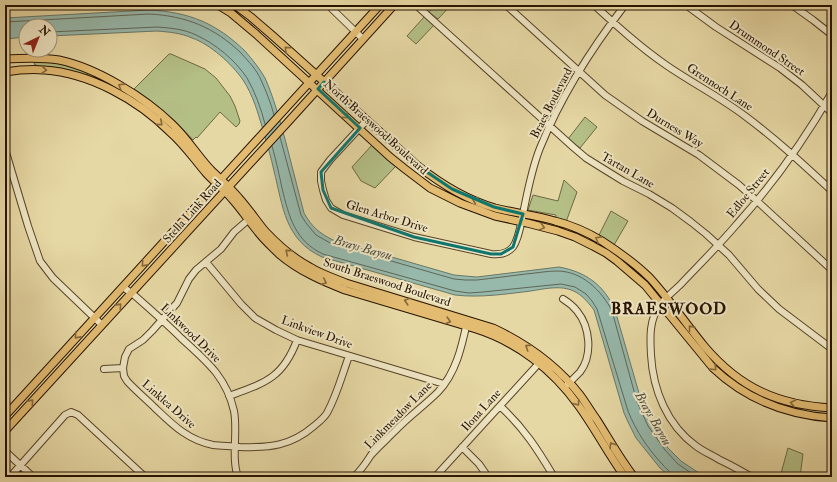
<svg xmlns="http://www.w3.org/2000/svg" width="837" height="482" font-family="'IM FELL Double Pica',serif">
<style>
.green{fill:#b4bf86;stroke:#6e6943}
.water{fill:#97b9ac;stroke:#6a7767}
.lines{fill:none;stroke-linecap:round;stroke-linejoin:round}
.shore{stroke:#5f6656;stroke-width:1}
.minor-casing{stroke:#574429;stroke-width:8}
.major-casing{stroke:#271300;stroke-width:9}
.minor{stroke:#efe6c4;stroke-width:6}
.major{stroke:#e3bc72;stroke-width:7}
.oneway{stroke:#856839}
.marked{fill:none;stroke:#0f766e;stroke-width:3;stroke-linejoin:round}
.labels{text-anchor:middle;stroke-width:4;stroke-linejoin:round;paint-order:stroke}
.street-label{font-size:12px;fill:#271300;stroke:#efe6c4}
.water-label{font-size:13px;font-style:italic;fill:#4e4d3c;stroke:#efe6c4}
.district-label{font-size:16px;font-weight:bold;letter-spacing:1px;fill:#271300;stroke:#efe6c4}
</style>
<rect width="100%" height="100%" fill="#e6d8a4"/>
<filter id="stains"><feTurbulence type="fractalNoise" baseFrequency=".005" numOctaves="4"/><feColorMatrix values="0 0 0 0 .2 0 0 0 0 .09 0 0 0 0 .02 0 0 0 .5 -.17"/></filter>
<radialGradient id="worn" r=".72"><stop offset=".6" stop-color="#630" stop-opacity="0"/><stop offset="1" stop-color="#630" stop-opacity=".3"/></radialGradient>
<!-- green -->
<path class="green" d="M435,5h16l-13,14 -9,-7z
M424,17l10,8 -18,19 -9,-8z
M169,54h2l34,15 11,9 14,18 5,10 5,15 -1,3 -3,3 -16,-15 -23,26 -1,-1 -3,3c-18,-20 -37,-37 -59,-51z
M45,61l20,3 23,9v1l-4,1 -26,-6 -20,-3 -4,-2 1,-2z
M585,117l12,10 -17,21 -12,-9z
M372,145l24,21 -21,22 -14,-7 -9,-14z
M564,180l13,12 -11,30 -10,-4v-3l-28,-5 5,-15 25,6z
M611,211l17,10 -14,24 -15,-10z
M788,448l15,6 -3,23h-20z"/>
<!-- water -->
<path class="water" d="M149,10c40,2 67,13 96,41 7,8 15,18 20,27 9,20 14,40 20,61 6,25 13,49 19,74 8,14 15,20 29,27l121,35 11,1 12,1 82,-10c27,5 45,18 56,43l26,90 11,25 16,23 13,13 24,16h-35l-10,-9 -24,-30 -8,-16 -4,-9 -30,-103c-7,-9 -14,-18 -26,-21 -11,-3 -25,0 -37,2 -25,3 -51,7 -76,4l-133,-38c-37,-17 -39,-50 -48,-86 -3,-14 -7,-27 -11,-41 -5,-17 -10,-35 -20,-50 -11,-16 -33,-36 -51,-42 -11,-5 -23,-6 -35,-7l-107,5v-10h-24v11l-21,2v-21z"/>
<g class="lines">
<!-- shore -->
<path class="shore" d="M5,22l144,-8c37,2 65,13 92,39 7,8 16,17 20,27 5,11 10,23 13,35
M50,32l107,-5c13,1 27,2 39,8 20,9 39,25 51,43 8,14 14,30 18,46
M280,137l21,78 5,8 10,12 16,9 122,35 11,1h12c17,-2 33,-4 49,-6 11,-1 21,-3 31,-3 25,0 45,20 55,40l25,91 11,24 17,24 13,14 19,13
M272,146c4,14 7,28 10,42 7,29 13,53 41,66l132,37 14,2 14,-1 78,-8 14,3 11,7 6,7 5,8 31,102c8,20 20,38 35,54 3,4 8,6 9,12"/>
<defs>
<path id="minor" d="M328,5l35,34
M416,5l157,142 13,11 16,10 21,13 26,13 23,14 19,14 15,12 23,21 29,34 21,20 53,40
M506,5l99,90 37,26 57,34 40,30 18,16 75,69
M594,5c23,21 46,42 72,60 26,18 54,32 79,51 31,23 59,49 87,75
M686,5l30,22 64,41 22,17 30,28
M792,5l21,15 19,15
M367,120l-37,40 -9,12v9l2,9 3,10 5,8 12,7 71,22 77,17c8,1 16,0 22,-7 7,-10 8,-26 11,-38 4,-20 8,-41 16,-61 21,-52 51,-99 85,-143
M5,149l23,77 12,35 13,17 49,47
M248,220l-14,12 -13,17 -25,21 -7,9 -12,24 -25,28 -9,9 -14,9 -4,8 -2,11 1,8 3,5c8,9 18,17 27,26 18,17 33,33 59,38 9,1 18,1 27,2 29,1 51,-1 74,-21 5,-4 10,-8 13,-13 10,-18 15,-38 22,-57
M206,262l35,42 14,14 21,12 21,10 147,44
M123,287l11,8c16,14 32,28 47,43 25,23 45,38 53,73 4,20 -3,47 4,66
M563,299c5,3 10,7 14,12 13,16 16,44 3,61 -4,4 -9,9 -13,13
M104,369l19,-1
M229,396c36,-13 54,-18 68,-56
M500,406c24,22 38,44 54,71
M462,447l17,17 9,13
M5,451l28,26
M10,477l55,-62 6,-3 7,3 67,62
M354,477c7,-7 12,-14 17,-22 7,-8 16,-16 24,-24 13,-14 29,-25 43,-39 18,-19 24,-46 29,-70
M435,477l106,-116
M752,477c-11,-6 -21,-12 -32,-17 -8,-5 -16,-8 -24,-14 -29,-21 -43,-56 -45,-91 -1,-18 -2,-35 9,-50 4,-6 15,-15 21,-21 19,-20 38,-39 56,-60 36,-40 68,-85 95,-132"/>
<path id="major" d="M218,5l13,8 25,21 134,123 15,12 25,19 30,15 35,13 32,7 31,8 17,6 18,9 13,7 11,8 28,24 68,83c33,31 74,47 119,50
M235,5l16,12 22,19 145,130c23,18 49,34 77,42 20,5 40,7 60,13 16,4 32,11 47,20 17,11 34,23 48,37 20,22 36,46 55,69 35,41 73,58 127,61
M5,59c18,-1 36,-2 54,1 38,8 85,37 113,64 15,14 25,31 39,46 9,9 19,17 28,28 9,10 17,22 26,33 13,14 28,27 45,36 11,7 24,11 36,16l147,45c34,16 63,36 87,67 6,8 11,17 17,25 12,19 23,39 37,57
M5,72c13,-2 26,-3 39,-2 46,3 94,30 126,62 14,12 24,27 36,41 8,9 18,16 26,26 9,10 17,22 26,33 6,8 14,15 21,22 20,17 43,27 66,36l131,39c41,13 77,41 102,76 17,23 30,49 47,72
M5,416l375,-411
M5,431l283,-309 106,-117"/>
</defs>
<!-- minor casing -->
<use href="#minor" class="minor-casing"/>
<!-- major casing -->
<use href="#major" class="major-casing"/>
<!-- minor -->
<use href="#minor" class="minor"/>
<!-- major -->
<use href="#major" class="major"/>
</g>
<!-- one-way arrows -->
<defs><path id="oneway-chevron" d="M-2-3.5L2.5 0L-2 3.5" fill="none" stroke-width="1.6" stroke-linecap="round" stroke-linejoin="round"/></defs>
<g class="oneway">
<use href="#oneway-chevron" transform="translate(287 49) rotate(-138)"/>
<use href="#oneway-chevron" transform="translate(44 70) rotate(4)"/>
<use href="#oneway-chevron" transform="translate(121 86) rotate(-148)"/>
<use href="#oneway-chevron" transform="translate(346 116) rotate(43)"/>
<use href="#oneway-chevron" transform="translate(160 123) rotate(40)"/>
<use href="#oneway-chevron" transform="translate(475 200) rotate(-157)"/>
<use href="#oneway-chevron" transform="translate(542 227) rotate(15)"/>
<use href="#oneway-chevron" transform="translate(598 239) rotate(-151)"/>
<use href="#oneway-chevron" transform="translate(288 252) rotate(-140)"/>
<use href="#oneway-chevron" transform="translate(144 264) rotate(132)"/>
<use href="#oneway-chevron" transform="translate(324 282) rotate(25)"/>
<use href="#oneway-chevron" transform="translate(407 301) rotate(-163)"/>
<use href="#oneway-chevron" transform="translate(119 306) rotate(-48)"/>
<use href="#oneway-chevron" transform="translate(448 321) rotate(16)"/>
<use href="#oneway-chevron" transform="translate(691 328) rotate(-129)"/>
<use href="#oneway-chevron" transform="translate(77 336) rotate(132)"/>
<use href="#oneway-chevron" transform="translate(528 347) rotate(-147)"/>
<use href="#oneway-chevron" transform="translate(714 368) rotate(46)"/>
<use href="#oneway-chevron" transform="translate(31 402) rotate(-48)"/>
<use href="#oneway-chevron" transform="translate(577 403) rotate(54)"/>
<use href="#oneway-chevron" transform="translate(793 403) rotate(-167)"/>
<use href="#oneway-chevron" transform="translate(612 445) rotate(-122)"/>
</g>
<!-- marked area -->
<path class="marked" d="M324,82l94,84 34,23 42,18 29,7 -10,33 -12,7h-10l-77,-17 -83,-29 -8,-18 -2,-18 39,-44 -42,-39z"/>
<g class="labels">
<!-- street labels -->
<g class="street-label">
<text transform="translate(767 48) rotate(34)" y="4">Drummond Street</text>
<text transform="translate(720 87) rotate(33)" y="4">Grennoch Lane</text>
<text transform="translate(551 103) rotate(-63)" y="4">Braes Boulevard</text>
<text transform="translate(376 127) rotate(42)" y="4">North Braeswood Boulevard</text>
<text transform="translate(675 128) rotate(31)" y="4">Durness Way</text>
<text transform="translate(628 170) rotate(30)" y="4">Tartan Lane</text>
<text transform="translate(748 193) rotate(-51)" y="4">Edloe Street</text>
<text transform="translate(192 211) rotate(-48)" y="4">Stella Link Road</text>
<text transform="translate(387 216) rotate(17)" y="4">Glen Arbor Drive</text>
<text transform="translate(387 282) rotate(18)" y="4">South Braeswood Boulevard</text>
<text transform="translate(317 332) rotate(20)" y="4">Linkview Drive</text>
<text transform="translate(191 333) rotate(44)" y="4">Linkwood Drive</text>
<text transform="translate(169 404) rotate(41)" y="4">Linklea Drive</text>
<text transform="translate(481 410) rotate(-48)" y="4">Ilona Lane</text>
<text transform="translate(398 415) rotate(-45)" y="4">Linkmeadow Lane</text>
</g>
<!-- water labels -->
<g class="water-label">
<text transform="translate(363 247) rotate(16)" y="5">Brays Bayou</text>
<text transform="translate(654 418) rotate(60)" y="5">Brays Bayou</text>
</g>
<!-- district labels -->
<g class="district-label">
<text x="669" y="314">BRAESWOOD</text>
</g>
</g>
<!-- margin -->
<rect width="837" height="482" fill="none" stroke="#e6d8a4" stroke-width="20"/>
<rect x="6" y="6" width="825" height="470" fill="none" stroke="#271300" stroke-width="2"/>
<rect x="10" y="10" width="817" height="462" fill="none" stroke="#271300"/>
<!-- north arrow -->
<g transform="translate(38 38) rotate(43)"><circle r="19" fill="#efe6c4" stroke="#9f9276"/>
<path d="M0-3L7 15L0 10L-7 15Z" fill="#8f2418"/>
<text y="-6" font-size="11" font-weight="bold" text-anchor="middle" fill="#271300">N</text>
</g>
<rect width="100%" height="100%" filter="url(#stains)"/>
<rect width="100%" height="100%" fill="url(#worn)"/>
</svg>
